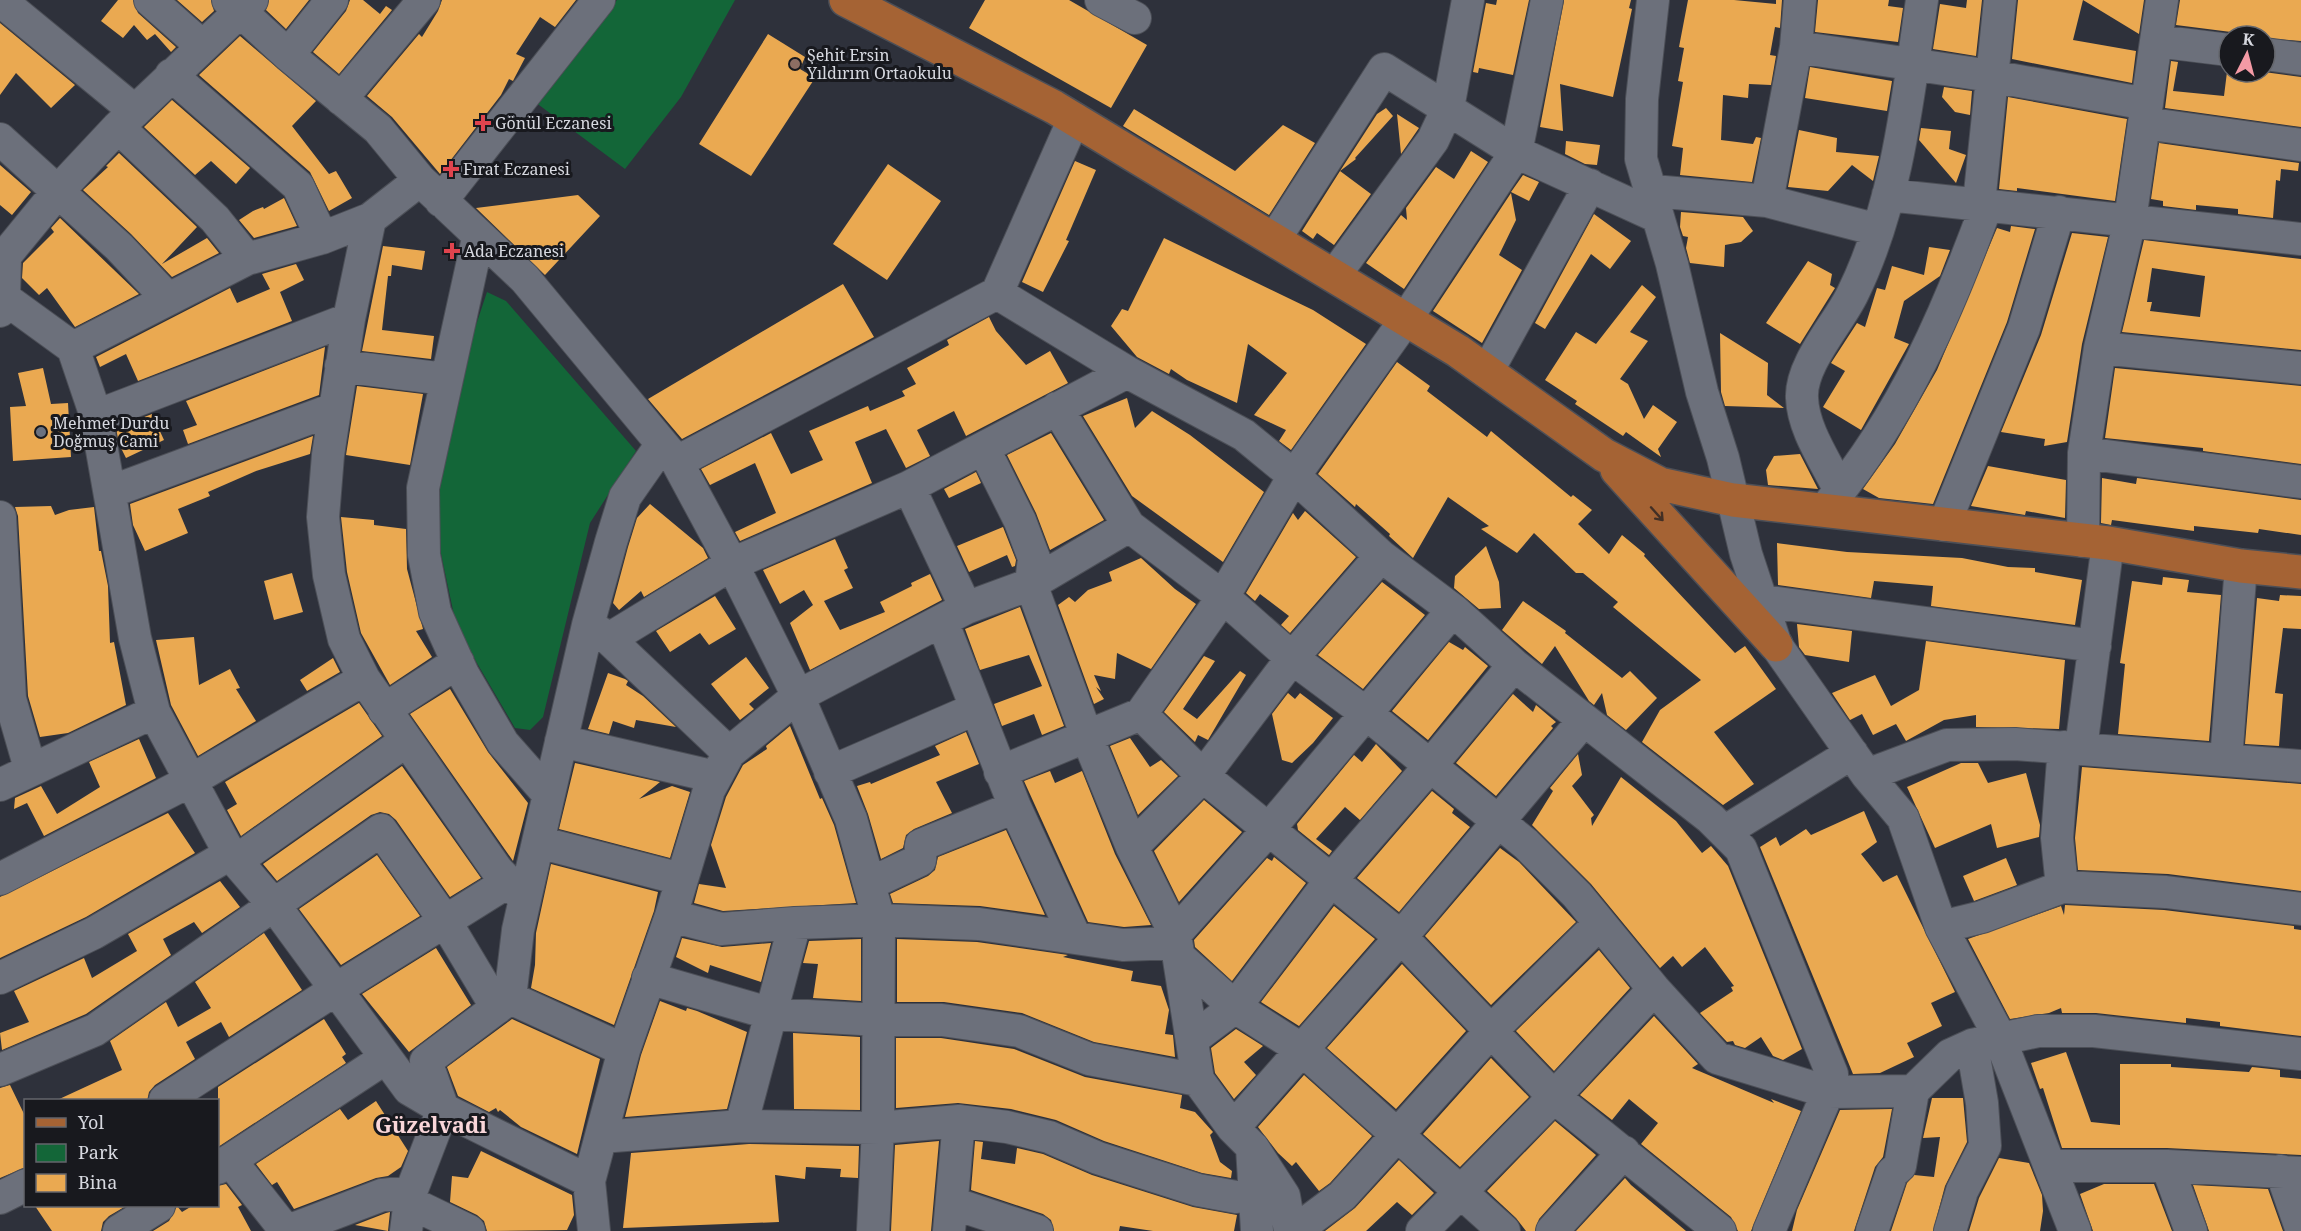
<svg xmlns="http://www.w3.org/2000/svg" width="2301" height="1231" font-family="'Noto Serif',serif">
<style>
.green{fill:#136638}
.building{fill:#eaa951;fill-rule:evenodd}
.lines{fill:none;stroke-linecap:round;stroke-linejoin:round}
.minor-casing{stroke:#4c4f57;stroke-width:34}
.major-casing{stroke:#4c4f57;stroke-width:36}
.minor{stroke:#6c707b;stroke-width:32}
.major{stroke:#a56334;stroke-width:33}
.oneway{stroke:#422f25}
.education-dot{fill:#8d6e63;stroke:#18191e;stroke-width:2}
.health-dot{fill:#e0444e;stroke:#18191e;stroke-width:2}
.worship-dot{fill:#6b7280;stroke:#18191e;stroke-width:2}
.labels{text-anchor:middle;stroke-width:6;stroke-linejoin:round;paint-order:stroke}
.poi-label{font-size:16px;fill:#d7d9e0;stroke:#18191e;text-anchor:start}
.district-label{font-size:22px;font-weight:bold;fill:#f9d6d9;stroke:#18191e}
</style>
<rect width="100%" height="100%" fill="#2e313b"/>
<!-- green -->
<path class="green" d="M617,0h118l-54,97 -56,72 -90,-67z
M487,292l19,9 130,150 -46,72 -47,194 -13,13 -15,-2 -58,-99 -26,-122 29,-134z"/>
<!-- building -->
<path class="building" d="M118,0h15l5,13 38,34 -5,5 -16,-18 -8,6 -13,-15 -11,13 -22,-17z
M177,0h34l3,11 -12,11z
M269,0h40l-23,29 -20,-19z
M350,0h13l17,14 6,-8 6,4 -53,64 -26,-22 33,-41z
M442,0h134l-21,27 -15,-10 -24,37 9,4 -10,19 -2,4 -4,-2 -8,16 -61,79 -48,-57 -25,-21 52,-62 3,3 16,-26z
M985,0h84l78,45 -36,63 -142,-80z
M1497,0h32l-16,75 -34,-7 -1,5 -5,-1 13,-69 10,2z
M1564,0h67l-2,8 3,1 -19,88 -53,-13 3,47 -23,-4z
M1688,0h46l42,4v-4h6l-2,28 -5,-1 -5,28 6,1 -5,29 -22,-1 -1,14 -25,-3 -2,45 32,4 3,-7 5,1 -9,44 -72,-7 3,-27 -11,-2 11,-64 -5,-1 6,-33 -5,-1z
M1818,0h71l-1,6 15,2 -5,34 -83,-10z
M1967,0h15l-6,56 -43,-7 7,-45 26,4z
M2018,0h65l-10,40 63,11 -4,32 -120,-24z
M2083,0h61l-5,34z
M2180,0h121v41l-61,-5 -9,-4 -55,-7z
M0,23l75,62 -24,23 -35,-35 -16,22z
M768,34l37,23 -5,12 15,9 -64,98 -52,-32z
M240,36l76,65 -24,25 37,48 7,-3 16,27 -23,13 -19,-39 -111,-97z
M2171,61l7,1 -5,29 51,5 3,-24h37l37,5v50l-136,-19z
M1810,67l82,14 -5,30 -82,-13z
M1944,87l28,4 -2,24 -15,-3 -13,-15z
M2008,97l119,22 -12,82 -98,-13v3l-18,-2z
M172,100l78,68 -14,16 -25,-23 -16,14 -51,-48z
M1386,108l7,8 -38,42 1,1 -16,12 37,-57z
M1134,109l101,62 48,-46 32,18 -46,72 -146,-89z
M1397,114l22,14 -18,26z
M1921,128l30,3 -2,18 17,6 -10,28 -37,-43z
M1799,130l38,8 -1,14 43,4 -6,25 -21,-16 -24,26 -40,-4z
M1566,141l34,4 -3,20 -12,-1 -20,-10z
M2159,143l140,20 -1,8 -17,-2 -1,12 -4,-1 -3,38 -35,-4v-5l-42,-4v5l-33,-4v-5l-12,-2z
M1471,151l17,11 -84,127 -38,-26 35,-48 6,5 -1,-12 30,-41 18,12z
M119,153l78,74 -35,37 45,-26 12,15 -47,24 -41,-43 -48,-44 25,-23 -2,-1z
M1075,161l21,9 -30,70 3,1 -26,51 -21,-10z
M888,164l53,37 -54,79 -54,-36z
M0,165l31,27 -19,23 -12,-10z
M1340,171l31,23 -37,51 -17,-12 -4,6 -11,-8z
M1523,175l16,7 -10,19 -18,-9z
M1511,193l5,27 -17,35 23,15 -40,73 -49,-32z
M578,195l22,21 -55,59 -69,-67z
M284,198l13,28 -43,12 -15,-18 14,-9 10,-4 1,2z
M1681,212l62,5 10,14 -12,11 -16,3 -1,22 -34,-4 -4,-15 2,-11 -5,-1 -3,-9z
M1594,214l37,27 -21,28 -19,-15 -46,75 -10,-6z
M60,218l79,76 -64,33 -28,-39 -8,7 -17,-17 1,-15 31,-31 -3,-4z
M2011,226l24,3 -28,93 -74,182 -54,-6 -16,-9 32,-45 42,-74 60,-142 13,4z
M2072,233l36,4 -26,107 -15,98 -23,4 1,-7 -44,-7 40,-97z
M1164,238l149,72 53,34 -75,106 -12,-9 7,-11 -32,-15 33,-42 -39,-29 -11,59 -50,-23 -16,-11 -2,5 -32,-17 -26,-31 11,-17 6,2z
M2144,240l157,19v91l-179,-18zM2152,268l53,8 -5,41 -50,-6 2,-9h-5z
M383,246l42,5 -3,19 -30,-5 -1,11h-3l-6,54 52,6 -3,23 -69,-8z
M1929,247l21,3 -10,26 -36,25 -10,37 15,6 -48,86 -38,-23 22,-36 -14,-8 26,-40 8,4 12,-39 8,2 7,-24 32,9z
M1808,261l24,13 -2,11 5,3 -35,56 -34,-21z
M296,264l8,16 -24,12 12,29 -154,60 -12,-27 -26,13 -4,-10 134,-69 7,15 33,-14 -8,-15z
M843,284l31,53 -192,102 -34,-40z
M1642,285l14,12 -26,35 18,9 -28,38 8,5 16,35 9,-14 24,17 -19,27 3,8 -35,-25 -3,4 -48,-32 2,-3 -32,-21 31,-48 20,12z
M989,317l7,14 30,34 24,-14 18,32 -102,53 -12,-25 -37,19 13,26 -24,12 -20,-39 -31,13 17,41 -132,58 -5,-9 41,-19 -21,-50 -45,22 -9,-16 70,-36 20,41 32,-14 -14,-29 59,-25 2,5 35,-15 -3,-5 14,-7 -9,-16 42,-23 -2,-5z
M1720,333l48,30 -1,32 17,13 -59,-2 -4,-14z
M325,347l-6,48 -131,49 -5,-14 14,-5 -11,-24z
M1397,362l33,24 -3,5 60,46 4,-6 80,66 2,-2 19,15 -14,14 31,30 13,-19 23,19 -1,2 91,97 10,-7 31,43 -62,43 40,52 -31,21 -81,-63 18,-32 41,-30 -88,-73 5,-5 -35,-29h-7l-42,-40 -17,20 -36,-24 8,-3 -41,-29 -35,61 -24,-22 1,-2 -34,-30 -1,3 -37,-33z
M43,368l8,36 17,-1 3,54 -58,4 -3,-54 16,-1 -8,-33z
M2115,368l186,18v78l-98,-13v-3l-98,-10z
M357,386l66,8 -13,71 -64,-10z
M1127,398l8,30 17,-17 38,24 74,57 -41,70 -91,-66 -49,-80z
M152,414l12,26 -38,18 -7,-14 -3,-16z
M1051,433l53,87 -54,30 -14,-37 -29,-58z
M313,436l-3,18 -54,17 -48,21 2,4 -32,13 10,24 -43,18 -12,-26 -3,-21z
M1800,454l18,35 -50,-4 -2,-15 8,-14z
M1988,466l78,14 -1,38 -39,-7 -1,4 -54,-9z
M976,472l5,11 -32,15 -5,-9z
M2102,478l34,6 1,-6 164,22v35l-42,-6 -1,4 -64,-7v5l-82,-11 -1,5 -10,-2z
M650,504l53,44 5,10 -64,39 -3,-6 -22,19 -6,-7 15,-56 9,-29z
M51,506l4,9 14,-5 25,-3 5,44h2l7,35 2,57 4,-1 12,63 -58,28 -28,4 -12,-41 -10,-180 -3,-9z
M1305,511l51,46 -66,76 -9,-8 8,-9 -29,-22 -5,7 -9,-8 47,-80 5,7z
M341,517l33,3v5l32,4 1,40 16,60 -7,2 16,26 -42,28 -29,-52 -14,-61z
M1003,527l13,33 -1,6 -3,1 -5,-12 -38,17 -12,-26z
M835,539l13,29 -4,2 9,18 -29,13 16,29 45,-18 -5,-10 32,-16 -1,-3 19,-9 12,26 -132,70 -20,-47 23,-18 -9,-15 -24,14 -17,-34z
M1777,543l70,9 115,6 46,9 27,1v4l47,8 -7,45 -144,-19 2,-20 -59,-5 -3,17 -93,-13z
M1486,546l13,36 2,26 -22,1 -25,-21 1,-12z
M1141,558l34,31 21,15 -45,65 -34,-16 -2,26 -21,-4 7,16 -5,-4 8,12 -10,5 -36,-99 11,-8 6,5 13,-12 24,-9 -3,-9z
M292,573l11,39 -29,8 -10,-39z
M2163,577l26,3 -2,12 34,3 -12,146 -91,-7 7,-70 -5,-1 12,-82 30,4z
M1382,582l43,33 -62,74 -45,-34z
M2280,595l21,1v33l-18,-1 -8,65 8,1 -4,52 -34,-2 12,-146 22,3z
M715,596l21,33 -27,16 -9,-12 -30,19 -14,-21z
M1523,601l43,30 -1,2 57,45 8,-7 27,27 -31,32 -19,-15 -5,-22 -8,12 -5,-4 -34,-55 -13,18 -40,-34z
M1020,607l44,119 -22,9 -8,-21 -32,12 -8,-22 48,-18 -13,-31 -49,15 -15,-41z
M1797,624l55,7 -3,31 -44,-7 -6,-8z
M194,637l5,48 31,-16 10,19 -4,1 20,32 -58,35 -27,-51 -15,-65z
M1926,641l139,19 -6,69 -83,-2v-12l-32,5 -38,21 -10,-17 -23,11 -11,-21 -12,6 -18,-27 43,-18 16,31 28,-16z
M1449,642l14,8 2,-3 23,19 -60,74 -36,-29z
M1204,656l11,5 -32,48 14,10 43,-48 6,4 -38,65 -10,-5 -3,7 -31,-30z
M746,657l23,31 -20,16 5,5 -14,11 -29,-36z
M333,658l7,14 -33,19 -7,-11z
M608,673l17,6 3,2 -2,4 17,11 33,31 -40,-7 -2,8 -21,-7 -4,13 -21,-5z
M450,689l38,63 40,51 -15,58 -103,-147z
M1288,693l7,6 5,-6 33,25 -20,25 -21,20 -10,-3 -10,-46z
M1513,694l20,18 3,-7 20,17 -5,4 2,2 -57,68 -40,-33z
M359,703l23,33 -141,100 -14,-26 10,-6 -12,-22z
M790,726l30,73 2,-1 12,27 22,78 -133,8 -29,-8 5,-19 27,4 -15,-43 15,-48 17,-32 24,-16 -1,-3z
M966,732l13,32 -43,18 16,31 -38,16 -8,6 -3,13 -22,11 -13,-45 -11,-28 13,-4 1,2 69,-29 -5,-9z
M1130,738l20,29 11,-7 17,16 -40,39 -28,-69z
M139,739l17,39 -112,58 -17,-33 -13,6 1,-11 26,-12 16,28 43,-27 -11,-25z
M1376,744l26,27 -42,49 -15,-13 -29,32 16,12 -3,4 -31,-25 -1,-6 57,-69 8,7z
M1578,754l4,21 -10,11 22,29 -3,3 1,8 29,-49 55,44 26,32 9,-7 17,20 74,183 -19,11 -10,-4 -12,-19 -16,11 -10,-3 -2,-4 -6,1 -27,-29 33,-22 -2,-4 3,-1 -29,-39 -23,20 -9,-11 -13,12 -69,-84 -59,-59 21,-34 -3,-3z
M575,763l85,19 -21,17 33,-13 18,6 -20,66 -111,-29z
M1961,763h17l10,20 38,-10 14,52 -1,12 -42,11 -6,-24 -56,24 -28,-61z
M402,766l79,112 -31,19 -54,-77 -7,-6 -9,-2 -9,3 -94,66 -14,-17z
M2082,767l219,17v107l-133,-17 -90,-4 -3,-32z
M1050,771l5,12 27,-12 33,83 36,71 -27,2 -36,-5 -64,-141z
M1432,791l22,18 -2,4 18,14 -71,85 -42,-34z
M1204,800l38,32 -63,70 -25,-51z
M1864,811l13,31 -16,12 22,28 14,-7 58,117 -24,11 11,23 -35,17 7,14 -34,16 -27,1 -93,-227 16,-10 4,9 26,-17 5,6z
M168,813l27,40 -109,64 -86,41v-61z
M1006,830l39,85 -65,-9 -87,-3 -3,-9 38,-18 7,-6 3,-13z
M1500,848l19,14 57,60 -85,83 -66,-69z
M377,855l43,61 -79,49 -42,-56z
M1274,857l32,26 -74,98 -37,-34 -1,-7 73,-82 5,3z
M2006,858l11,27 -43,16 -11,-25z
M551,864l107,28 -4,19 -40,114 -83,-37 4,-23 1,-32z
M220,881l20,26 -38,26 -8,-11 -31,17 8,16 -85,59 -84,36 -2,-17 29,-11 -15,-31 70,-33 8,20 45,-27 -9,-17z
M2065,905l99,5 130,16v3l7,1v106l-81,-10v-4l-34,-4v5l-90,-10h-34l-1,-5 -12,5 -39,6 -42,-80 93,-33 3,9z
M1334,906l41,33 -76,87 -38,-24z
M264,933l38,57 -73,47 -8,-15 -35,20 9,17 -40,26 -6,7 -2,9h-92l67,-31 -12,-29 56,-39 12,25 33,-19 -16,-26z
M682,938l40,9 49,-4 -10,39 -51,-17 -2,8 -32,-16z
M861,939v62l-48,-3 5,-34 -15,-1 6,-22z
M897,939l80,3 91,13 -5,2 70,14 -2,10 30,5 8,24 -4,24 8,1 2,22 -81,-15 -72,-29 -78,-11h-47z
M436,948l35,57 -62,47 -47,-58z
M1599,950l31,38 -76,83 -38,-40z
M1402,964l64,67 -70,78 -69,-61z
M660,1001l26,10 1,-3 10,3 50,21 -20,77 -102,8 16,-62z
M1654,1016l44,48 -6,4 82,35 -3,-4 30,12 -50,120h-13l-7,-14 -90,-73 17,-21 -29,-24 -17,21 -32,-25z
M324,1019l22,35 -4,3 4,6 -128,84v-60z
M512,1019l88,40 -23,95 -56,-27 -21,-17 -2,2 -2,-4 -7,4 -31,-16 -11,-29z
M1236,1029l27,17 -19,16 12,13 -22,24 -19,-26 -4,-25z
M793,1033l67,4v73l-66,-1z
M896,1038h45l73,11 71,28 97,18 -2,13 15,4 18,20 -3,3 10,27 12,9 -1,7 -29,-5 -98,-32 -48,-21 -45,-11 -53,-6 -62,5z
M2066,1052l25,70 29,3v-61h51v3l78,5 3,-5 28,3v7l21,2v76l-134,-7h-105l-19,-60 -3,1 -9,-26z
M1491,1058l38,39 -69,70 -37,-33z
M1304,1075l68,61 -42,47 -11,8 -23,-29 -4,4 -14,-13 -20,-26z
M10,1085l16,33v49l-26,11v-90z
M1932,1098h31l4,44 -22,44 -12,45h-42l16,-48 7,-8 20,2 6,-40 -17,1z
M376,1101l32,50 -7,16 -13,9 -12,2 -82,31 -17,-27 -5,3 -16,-21 84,-55 8,11z
M1892,1109l-9,48 -8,10 -21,64h-62l5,-21 43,-100z
M1555,1121l41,34 -57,64 -4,12h-9l-10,-13 -29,-27z
M939,1141l-8,90h-40l4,-86z
M975,1141l8,1 -2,17 34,5 2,-16 26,6 49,21 101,32 44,8 -3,16h-81l-33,-5 -1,5h-65l-3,-11 -8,-6 -72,-24z
M749,1144l110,2 -1,32 -18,-1 1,-8 -35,-2 -1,12 -30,-4 4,47 -156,6 8,-75z
M481,1151l91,44 2,20 -7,15 -80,1 -3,-10 -7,-6 -27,-13 2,-26 16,2z
M1999,1158l30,5 13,32 1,16 -3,20h-71l10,-33z
M1399,1160l35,33 -22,22 -15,-13 -31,29h-41l30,-23z
M1625,1178l6,7 55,46h-110z
M226,1184l16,21 -4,2 13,24h-98l16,-10 8,-15 5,6 10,-6h26v-20z
M2104,1184h50l18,47h-79l-13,-37z
M2193,1185l75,4 15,42h-74z
M35,1206h91l-17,10 -6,6 -2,9h-49z
M390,1212l-2,19 -33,-6 31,-12z"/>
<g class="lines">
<defs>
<path id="minor" d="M0,0l135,111
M150,0l52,46
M228,0l60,55 90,74 42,51 105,99 152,183 55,102 66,132 53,123 28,101 -1,208 -5,103
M1101,0l34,18
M1653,0l-11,99 -1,60 31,105 30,128 21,66 23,96 30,91 91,130 36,43 38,109 57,107 77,197
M2156,41l73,9
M1796,47l195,29 156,28
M2265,54l36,5
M288,55l44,-55
M171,75l127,111 24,52
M341,99l83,-99
M2144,123l157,22
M118,127l97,92 32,40
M0,139l119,108 49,52
M1653,191l114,10 111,29
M1888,195l413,44
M441,201l158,-201
M1767,201l29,-154 4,-47
M1979,203l21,-203
M370,219l-21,100 -21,136 -5,62 6,58 15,64 20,40 133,191 28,29
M478,238l-55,250 1,67 11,57 28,62 40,69 45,51
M1274,240l110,-171 132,83 142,65
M1334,276l99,-136 15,-32 20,-108
M997,293l130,79 117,63 50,41 87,80 72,54 61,55 196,153 31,31 91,225 -4,18 -59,139
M0,295l73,53 23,68 39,222 19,74 76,142 44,51 135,184 34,20 146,72
M0,311l4,-14 1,-41 54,-66 59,-63 134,-127
M73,348l174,-89 75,-21 48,-19 50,-39
M2100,348l201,20
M341,366l104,13
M1487,372l103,-187
M1057,408l72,118 94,71 69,61 75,56 159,130 51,51 77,94 63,69 111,34 85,-1 37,-36 22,-10 66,-14h56l207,23
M96,416l253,-97
M984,449l36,72 14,37 -3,26 56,153 45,110 43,87 23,146 35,48 19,19 5,84
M2084,453l217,29
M677,462l320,-169 77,-174
M909,487l57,121
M1840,491c-13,-28 -37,-61 -38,-93 -2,-34 37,-75 51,-105 44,-90 55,-195 69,-293
M110,492l224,-83
M1829,504c74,-88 119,-193 158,-300
M0,517l10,182 20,69
M1944,525l80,-197 35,-116
M2083,541l1,-88 16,-105 30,-128 32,-220
M1762,601l333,45
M942,621l73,186 60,130
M592,627l17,12 120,114
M609,639l123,-75 177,-77 218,-115
M384,710l74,-48
M1141,714l62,62 198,161 153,160 166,134
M561,741l155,36
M2081,748l27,-205
M2226,760l15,-194
M830,772l145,-63
M1000,772l141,-58 82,-117 71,-121 112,-157 110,-167 31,-152
M1867,775l80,-30 68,-1 286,22
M0,785l154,-73
M1724,832l128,-79
M538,842l143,37
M1132,847l71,-71 89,-118 89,-102
M236,861l170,-120
M0,879l192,-99 172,-101
M869,884l51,-24 1,-15 94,-38
M2062,887l-5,-49 7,-91
M671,916l50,13 74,-6 84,-3 100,4 144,21 53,-2
M1941,927l41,-10 80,-30 104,5 135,17
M1175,934l94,-105 184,-219
M1179,957l56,50 69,44 200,180
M0,978l94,-45 136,-79
M648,978l124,36 107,6h63l77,11 70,28 109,21
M510,998l114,52
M1194,1038l41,-31 96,-127 99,-114 84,-101
M0,1070l95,-40 286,-200 64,91 52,87
M165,1100l170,-110 173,-108
M741,1126l54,-203
M1233,1128l168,-191 182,-216
M601,1137l140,-11 137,2 81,-7 48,6 42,10 49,21 100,32 38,7 19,-3
M1253,1148l31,48 6,35
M230,1160l56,71
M2050,1166h117l134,7
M2167,1166l24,65
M218,1168l166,-109
M2281,1171l20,57
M0,1198l26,-13
M409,1202l60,29
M952,1203l85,28
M119,1231l40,-25
M288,1231l94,-36 29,-3
M406,1231l5,-39 32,-83 -17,-48 84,-63 8,-68 20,-88 50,-217 23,-83 14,-45 37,-53
M594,1231l-5,-50 35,-131 47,-134 38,-126 20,-37 69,-57 168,-88 65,-24 98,-58
M949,1231l10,-110
M1295,1231l47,-35 149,-165 109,-108
M1422,1231l132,-134 100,-108
M1552,1231l72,-79
M1872,1231l20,-58 8,-7 13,-75
M1950,1231l12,-40 23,-45 -3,-43 -10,-58"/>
<path id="major" d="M846,0l208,107 404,244 146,104 56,29 73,16 375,43 133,23 60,6
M1617,470l159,175"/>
</defs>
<!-- minor casing -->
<use href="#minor" class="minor-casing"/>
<!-- major casing -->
<use href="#major" class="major-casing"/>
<!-- minor -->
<use href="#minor" class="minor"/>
<!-- major -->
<use href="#major" class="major"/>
</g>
<!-- one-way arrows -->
<defs><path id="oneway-shaft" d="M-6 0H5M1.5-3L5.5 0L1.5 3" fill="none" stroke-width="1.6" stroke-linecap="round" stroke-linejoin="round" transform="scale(1.5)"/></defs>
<use class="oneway" href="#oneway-shaft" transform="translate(1657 514) rotate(48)"/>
<!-- markers -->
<circle class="education-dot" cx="795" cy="64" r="6"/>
<g class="health-dot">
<path d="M480 114h6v6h6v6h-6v6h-6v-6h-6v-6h6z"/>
<path d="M448 160h6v6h6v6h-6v6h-6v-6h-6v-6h6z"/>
<path d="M449 242h6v6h6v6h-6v6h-6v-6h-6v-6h6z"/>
</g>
<circle class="worship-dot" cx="41" cy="432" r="6"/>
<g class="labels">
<!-- poi labels -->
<g class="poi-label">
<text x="807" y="61">Şehit Ersin<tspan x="807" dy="18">Yıldırım Ortaokulu</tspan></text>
<text x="495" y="129">Gönül Eczanesi</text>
<text x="463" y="175">Fırat Eczanesi</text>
<text x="464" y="257">Ada Eczanesi</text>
<text x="53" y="429">Mehmet Durdu<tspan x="53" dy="18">Doğmuş Cami</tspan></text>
</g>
<!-- district labels -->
<g class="district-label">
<text x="431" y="1133">Güzelvadi</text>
</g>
</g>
<!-- legend -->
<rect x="24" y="1099" width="195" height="108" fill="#18191e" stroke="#64666c" stroke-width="1.5"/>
<rect x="36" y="1118" width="30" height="9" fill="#a56334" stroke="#64666c" stroke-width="1.5"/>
<text x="78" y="1129" font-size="18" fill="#d7d9e0">Yol</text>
<rect x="36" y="1144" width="30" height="18" fill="#136638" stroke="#64666c" stroke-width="1.5"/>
<text x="78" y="1159" font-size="18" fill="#d7d9e0">Park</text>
<rect x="36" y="1174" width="30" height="18" fill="#eaa951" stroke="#64666c" stroke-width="1.5"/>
<text x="78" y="1189" font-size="18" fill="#d7d9e0">Bina</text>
<!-- north arrow -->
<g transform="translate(2247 54) rotate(6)"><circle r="28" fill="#18191e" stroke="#64666c" stroke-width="1.5"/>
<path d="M0-4.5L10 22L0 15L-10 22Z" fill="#f49aa5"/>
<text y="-9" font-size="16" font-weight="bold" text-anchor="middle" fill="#d7d9e0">K</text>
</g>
</svg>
